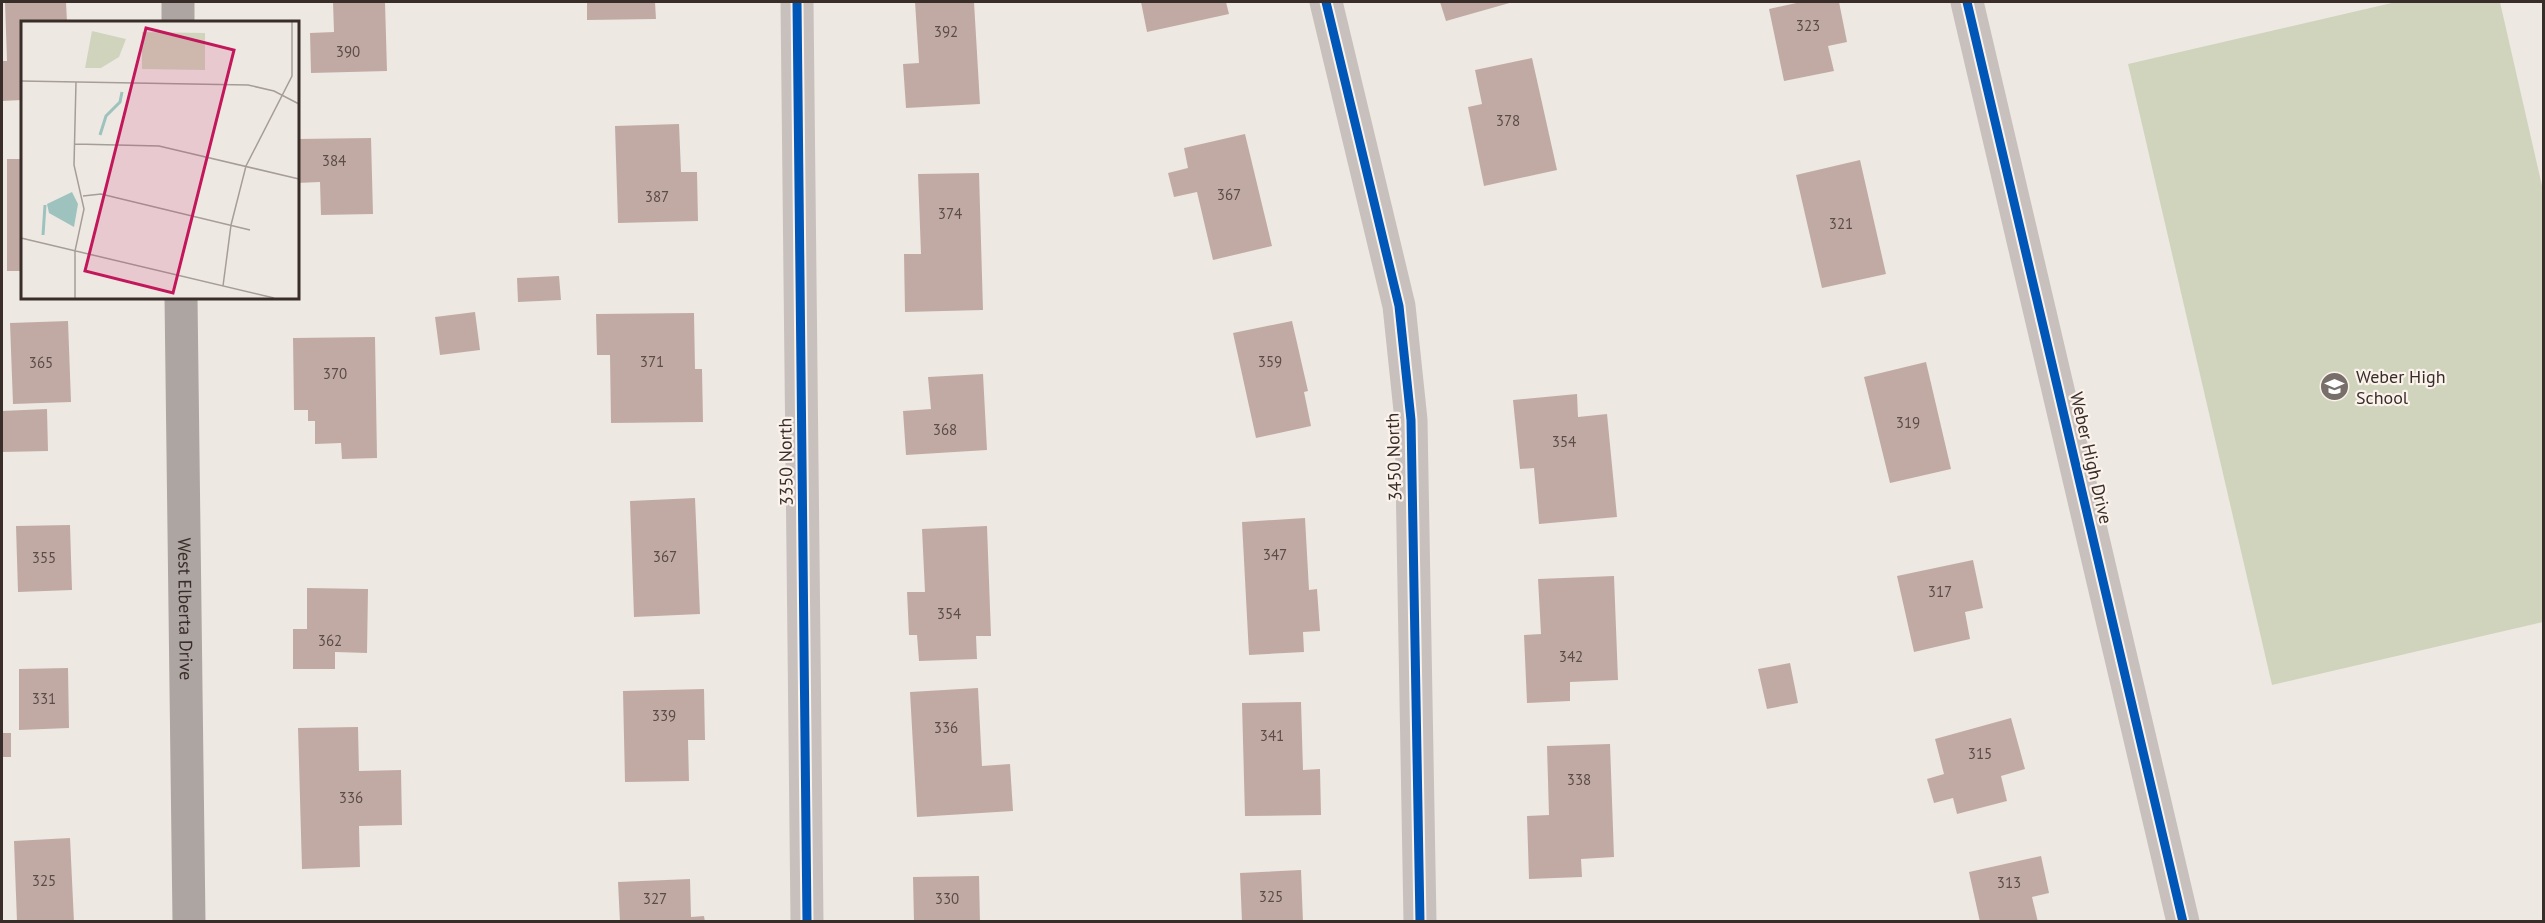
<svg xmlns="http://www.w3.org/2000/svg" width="2545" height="923" font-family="'PT Sans',sans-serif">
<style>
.green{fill:#d1d4bd}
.building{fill:#c2aaa4}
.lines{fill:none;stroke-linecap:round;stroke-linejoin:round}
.minor{stroke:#c8c0bc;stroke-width:33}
.major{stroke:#ada5a1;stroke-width:33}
.cycleway-casing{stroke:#faf2eb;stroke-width:13}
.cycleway{stroke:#0057b8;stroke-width:9}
.labels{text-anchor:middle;stroke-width:4.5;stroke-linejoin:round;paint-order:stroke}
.number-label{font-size:15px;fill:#5b4c48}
.poi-label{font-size:18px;fill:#392d29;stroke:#faf2eb;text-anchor:start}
.street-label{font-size:18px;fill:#392d29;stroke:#faf2eb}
.inset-river{fill:none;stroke:#9ec2be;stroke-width:3}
.inset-road{fill:none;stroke:#a69d99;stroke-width:1.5}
.view{fill:#c2185b;fill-opacity:0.15;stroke:#c2185b;stroke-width:3}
.inset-edge{fill:none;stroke:#392d29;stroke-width:3}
</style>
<rect width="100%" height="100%" fill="#eee8e3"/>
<!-- green -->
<path class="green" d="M2396,2h104l43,188v432l-271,63 -144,-621z"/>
<!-- building -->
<path class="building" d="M5,2h61l1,20h-45v78l-20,1v-40h5z
M333,2h52l2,69 -76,2 -1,-40 24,-1z
M587,2h68l1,17 -69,1z
M915,2h59l6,102 -74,4 -3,-44 16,-1z
M1141,2h85l3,12 -82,18z
M1440,2h73l-67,19z
M1801,2h38l8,40 -19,4 6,25 -50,10 -15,-72z
M1532,58l25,112 -73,16 -16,-79 14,-3 -7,-34z
M679,124l2,48h16l1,49 -80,2 -3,-97z
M1245,134l27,112 -59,14 -16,-68 -23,5 -6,-24 20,-5 -4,-20z
M371,138l2,76 -52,1 -1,-33 -23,1v-44z
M7,159h15v112h-15z
M1860,160l26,114 -64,14 -26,-113z
M979,173l4,137 -78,2 -1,-58h17l-3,-80z
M559,276l2,24 -43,2 -1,-24z
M475,312l5,38 -40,5 -5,-38z
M694,313l1,56h7l1,53 -92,1 -1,-68h-13l-1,-41z
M68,321l3,81 -58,2 -3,-81z
M1292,321l16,70 -4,1 7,34 -55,12 -23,-105z
M375,337l2,121 -35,1 -1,-16 -26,1v-23h-7v-11h-14l-1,-72z
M1926,362l25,107 -61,14 -26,-106z
M983,374l4,76 -81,5 -3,-44 28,-2 -3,-32z
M1577,394l1,23 29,-3 10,103 -78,7 -5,-56 -14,1 -7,-69z
M47,409l1,42 -46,1v-41z
M695,498l5,116 -66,3 -4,-116z
M1305,518l4,72 8,-1 3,42 -17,1 1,20 -55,3 -7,-133z
M70,525l2,65 -54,2 -2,-66z
M987,526l4,110h-15l1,23 -58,2 -2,-26h-8l-2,-43h18l-3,-63z
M1973,560l10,48 -18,4 5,27 -56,13 -17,-76z
M1614,576l4,104 -48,2v19l-43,2 -3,-68 17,-1 -3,-55z
M307,588l61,1 -1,64 -32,-1v17h-42v-40h14z
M1790,663l8,40 -31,6 -9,-40z
M68,668l1,60 -50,2v-61z
M978,688l4,78 28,-2 3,47 -96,6 -7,-125z
M704,689l1,51h-17l1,41 -64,1 -2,-91z
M1301,702l2,68 17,-1 1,46 -76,1 -3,-113z
M2011,718l14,51 -24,7 6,25 -50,13 -4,-16 -19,5 -7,-24 17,-5 -9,-35z
M358,727l1,44 42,-1 1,55 -43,1 1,41 -58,2 -4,-141z
M2,733h9v24h-9z
M1610,744l4,113 -33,2 1,18 -53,2 -2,-63 22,-1 -2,-69z
M70,838l4,84h-57l-3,-81z
M2041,856l8,37 -17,4 6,25h-58l-11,-50z
M1301,870l2,52h-61l-2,-49z
M979,876l1,46h-66l-1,-45z
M690,879l1,38 13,-1 1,6h-85l-2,-40z"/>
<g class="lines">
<!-- minor -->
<path class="minor" d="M797,2l10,920
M1326,2l73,304 12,114 9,502
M1967,2l216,920"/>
<!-- major -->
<g class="major">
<path d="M178,2v20"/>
<path id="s1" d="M181,297l8,625"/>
</g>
<defs>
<path id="cycleway" d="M797,2l10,920
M1326,2l73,304 12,114 9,502
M1967,2l216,920"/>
</defs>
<!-- cycleway casing -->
<use href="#cycleway" class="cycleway-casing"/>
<!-- cycleway -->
<use href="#cycleway" class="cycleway"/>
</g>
<!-- icons -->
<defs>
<symbol id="school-disc" viewBox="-11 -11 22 22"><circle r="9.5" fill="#786e6a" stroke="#faf2eb"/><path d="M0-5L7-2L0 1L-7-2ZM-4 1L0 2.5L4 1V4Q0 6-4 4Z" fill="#fff"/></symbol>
</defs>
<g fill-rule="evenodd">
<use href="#school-disc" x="2318" y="370" width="33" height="33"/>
</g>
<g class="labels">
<!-- number labels -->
<g class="number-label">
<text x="1808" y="31">323</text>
<text x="946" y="37">392</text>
<text x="348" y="57">390</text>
<text x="1508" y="126">378</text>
<text x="334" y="166">384</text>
<text x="1229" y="200">367</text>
<text x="657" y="202">387</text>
<text x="950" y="219">374</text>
<text x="1841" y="229">321</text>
<text x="652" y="367">371</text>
<text x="1270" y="367">359</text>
<text x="41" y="368">365</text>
<text x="335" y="379">370</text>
<text x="1908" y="428">319</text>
<text x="945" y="435">368</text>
<text x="1564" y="447">354</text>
<text x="1275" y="560">347</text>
<text x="665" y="562">367</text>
<text x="44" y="563">355</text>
<text x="1940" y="597">317</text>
<text x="949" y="619">354</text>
<text x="330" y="646">362</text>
<text x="1571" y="662">342</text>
<text x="44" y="704">331</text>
<text x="664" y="721">339</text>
<text x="946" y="733">336</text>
<text x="1272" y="741">341</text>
<text x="1980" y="759">315</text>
<text x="1579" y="785">338</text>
<text x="351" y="803">336</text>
<text x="44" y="886">325</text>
<text x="2009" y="888">313</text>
<text x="1271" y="902">325</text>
<text x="655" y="904">327</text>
<text x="947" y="904">330</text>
</g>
<!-- poi labels -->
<g class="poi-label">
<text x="2356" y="383">Weber High<tspan x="2356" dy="21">School</tspan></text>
</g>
<!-- street labels -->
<g class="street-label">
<text transform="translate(1394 457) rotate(-92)" y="6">3450 North</text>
<text transform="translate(2091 458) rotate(77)" y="6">Weber High Drive</text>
<text transform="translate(786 462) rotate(-91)" y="6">3350 North</text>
<text dy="6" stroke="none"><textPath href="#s1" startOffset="312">West Elberta Drive</textPath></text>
</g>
</g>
<!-- overview -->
<g transform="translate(21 21)">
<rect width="278" height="278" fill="#eee8e3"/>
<path d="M71,10l34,8 -7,18 -18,11h-16zM121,11l63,1v37l-63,-1z" fill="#d1d4bd"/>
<path d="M51,171l6,12 -4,23 -25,-14 -2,-9z" fill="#9ec2be"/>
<path class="inset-river" d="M79,114l6,-19 14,-14 2,-10M22,214l2,-30"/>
<path class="inset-road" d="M0,60l227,4 26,6 25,13M54,123l84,2 140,33M62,175l18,-2 149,36M0,217l253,60M202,265l8,-61 15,-59 46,-90v-55M54,277v-47l9,-42 -10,-44 2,-83"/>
<path class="view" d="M125,7l88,22 -61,243 -88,-22z"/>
<rect width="278" height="278" class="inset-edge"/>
</g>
<!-- border -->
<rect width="2545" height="923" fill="none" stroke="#392d29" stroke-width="6"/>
</svg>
